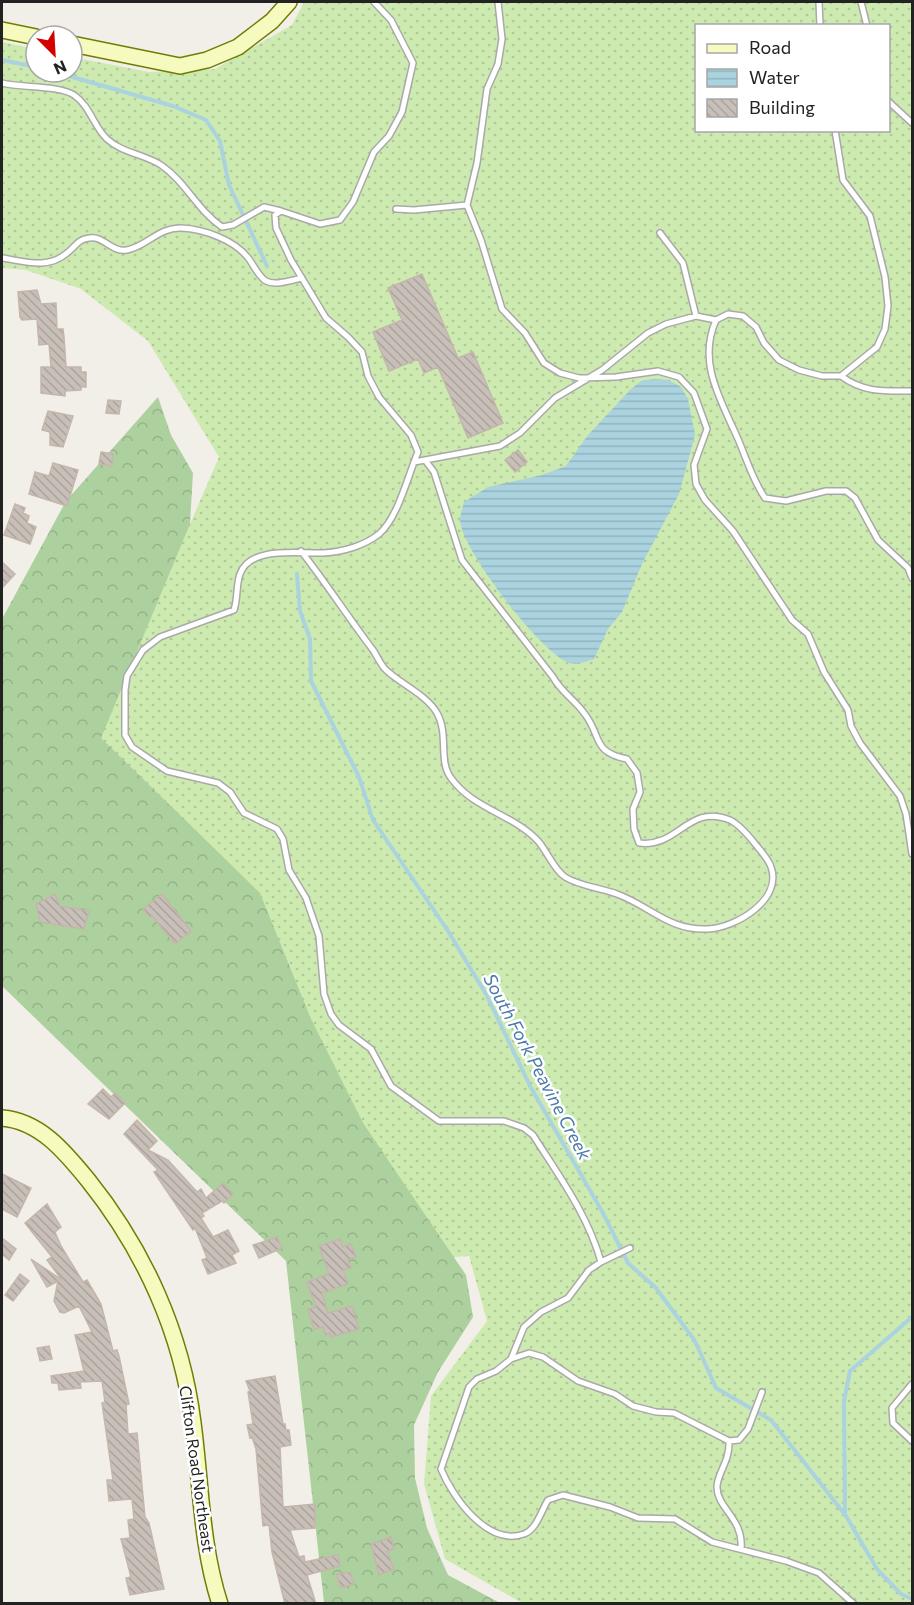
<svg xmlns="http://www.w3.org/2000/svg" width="914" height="1605" font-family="Commissioner,sans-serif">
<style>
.grass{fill:url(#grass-dots);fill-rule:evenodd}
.forest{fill:url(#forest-crowns)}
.water{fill:url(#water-rules)}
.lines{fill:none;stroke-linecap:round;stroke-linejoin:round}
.stream{stroke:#aad3df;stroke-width:4}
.building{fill:url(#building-back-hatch);stroke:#c4b6ab;stroke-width:1.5}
.lane-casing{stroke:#a9a9a9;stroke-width:8}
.secondary-casing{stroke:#707d05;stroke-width:18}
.lane{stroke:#fff;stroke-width:5}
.secondary{stroke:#f7fabf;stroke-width:15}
.labels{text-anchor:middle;stroke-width:5;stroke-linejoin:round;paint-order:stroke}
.street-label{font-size:16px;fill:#222;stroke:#fff}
.water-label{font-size:18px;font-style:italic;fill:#4a7aab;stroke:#fff}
</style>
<defs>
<pattern id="grass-dots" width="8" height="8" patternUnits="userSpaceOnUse" patternTransform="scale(1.5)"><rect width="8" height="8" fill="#cdebb0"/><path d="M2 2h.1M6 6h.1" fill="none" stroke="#b0c997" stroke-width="1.8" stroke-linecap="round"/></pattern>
<pattern id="forest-crowns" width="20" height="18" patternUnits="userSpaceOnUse" patternTransform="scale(1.5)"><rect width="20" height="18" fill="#add19e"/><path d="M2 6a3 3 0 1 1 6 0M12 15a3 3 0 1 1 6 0" fill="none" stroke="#95b388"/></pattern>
<pattern id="water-rules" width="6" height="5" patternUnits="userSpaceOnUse" patternTransform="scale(1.5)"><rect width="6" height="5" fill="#aad3df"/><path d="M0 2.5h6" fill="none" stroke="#92b5bf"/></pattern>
<pattern id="building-back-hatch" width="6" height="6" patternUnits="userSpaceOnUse" patternTransform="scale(1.5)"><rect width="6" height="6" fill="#c7bfb8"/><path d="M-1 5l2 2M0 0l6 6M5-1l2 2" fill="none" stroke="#aba49e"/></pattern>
</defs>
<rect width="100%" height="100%" fill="#f2efe9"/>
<!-- grass -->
<path class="grass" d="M304,2h608v1601h-390l-77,-44 -21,-75 7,-88 56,-75 -18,-65 -72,5 -395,-606 188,-131 29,-67 -71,-116 -67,-52 -55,-19 -24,-2v-226l34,7v23h36v-15l77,15 66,-3 77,-44zM696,26h192v104h-192z"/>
<!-- forest -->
<path class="forest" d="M158,397l13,38 22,38 -3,51 -89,214 159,155 51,126 52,104 103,152 7,42 -35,55 -24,53 1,53 12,50 21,47 52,28h-176l-38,-342 -284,-275v-367l64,-118z"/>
<!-- water -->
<path class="water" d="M654,379l14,1 13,7 7,12 7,36 -16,59 -37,70 -20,48 -14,17 -14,30c-9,3 -18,7 -27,3 -27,-11 -106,-113 -107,-142 0,-5 3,-13 4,-18l24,-15 54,-12 24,-9 22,-31 42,-45 11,-9z"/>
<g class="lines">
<!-- stream -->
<path class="stream" d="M2,60l34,7
M55,72l118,34 33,14 14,21 9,44 38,81
M297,574l3,37 10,28 1,42 48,96 14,43 75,111 39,65 43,90 73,127 25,50 28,25 39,53 21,47 55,32 75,96 31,53 24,25 11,5
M845,1515l-1,-114 6,-30 62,-54"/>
</g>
<!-- building -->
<path class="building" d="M422,274l36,84 15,-6 30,71 -35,15 -30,-71 -14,6 -6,-14 -29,12 -16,-39 29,-12 -14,-32z
M37,290l4,14 15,-1 1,26h6l1,8 2,30h15v5h5v15h-5v3l-16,1v5l-24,-3v-26h10l-2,-23 -10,1 -2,-26 -15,1 -2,-3 -2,-25z
M108,400l13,1 -2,13 -13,-1z
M48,411l25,5 -10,31 -13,-2v-13l-8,-2z
M518,450l9,12 -12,10 -10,-12z
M101,452l12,2 -1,12 -13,-2z
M53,463l25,7 -11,36 -38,-12 6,-22 14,4z
M15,504l10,4 -2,5 6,3 -2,7 9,4 -6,17 -26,-9z
M2,562l13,12 -13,14z
M55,894l5,12 29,5 -5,18 -44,-7 -4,-18z
M162,894l29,37 -16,13 -23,-28 -2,1 -7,-8z
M103,1089l8,8 4,-4 10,10 -16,16 -21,-15z
M137,1120l20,21 -9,9 20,10 29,32 4,-3 5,9 17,-15 10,11 -9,9 -2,-2 -20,12 2,3 -3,2 12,19 15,-7 11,21 -7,4 4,8 -28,11 -6,-14 5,-2 -12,-30 -2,2 -39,-58 4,-2 -34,-36z
M2,1174l29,14 -14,29 -15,-8z
M47,1204l14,23 -6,5 6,14 22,36 4,-2 14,24 12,47 4,-1 2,6 10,48 -3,1 2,29 9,-1 8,84 4,6 15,66 -34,6 -4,-17 5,-1 -10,-38 9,-1 -2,-18 6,-1 -2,-20 -23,2 -2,-21h6l-11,-77 3,-1 -3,-21 -22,1 1,6 -22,2 -1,-7h-6l-1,-7 33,-5 -9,-36 17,-3 -13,-26 -15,7 -4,-1 -6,-11 4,-20 -11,6 -16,-28 31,21 -15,-20 5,-3 -27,-34z
M277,1237l5,11 -23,10 -6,-13z
M2,1238l14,11 -7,11 -7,-6z
M340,1239l3,8 8,-3 5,13 -8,3 3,8 -8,2 5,14 -26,9 6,20 24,-7 7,23 -28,8 -1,-4 -5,2 -2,-8 -9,2 -6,-20 8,-2 -9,-25 22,-8 -10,-28z
M20,1274l9,7 -16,20 -8,-6z
M49,1346l3,13 -12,2 -3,-13z
M275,1376l8,48h2l1,6h3l2,15 -11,2 3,60 32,-3v24l-25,2 9,27 5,-1 1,6 33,-7 2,11 -33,9 9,29h-31l-13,-52 -3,-27 -6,1 -7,-77 -4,-12 -2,1 -3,-13 6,-1 -5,-32 2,-1 -4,-10z
M391,1537l3,12 -7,2 7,18 -15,6 -8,-31z
M350,1572l4,12 -13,4 -5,-14z"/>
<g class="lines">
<defs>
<path id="lane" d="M374,2l17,18 22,43 -11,49 -13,24 -15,16 -21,50 -13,18 -20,4 -39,-13 -6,4 1,13 15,32 35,58 22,19 14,15 6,24 11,21 32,38 7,17c-10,23 -20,66 -39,82 -15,12 -37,18 -56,19 -22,1 -73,-8 -83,21 -4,11 -2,24 -6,36l-74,27 -17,13 -16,26 -2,14v45l7,12 35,24 51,12 12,9 14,21 33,16 6,10 6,31 17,28 13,38 5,58 7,20 8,11 32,24 20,37 48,35h65l20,7 9,7c26,41 55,80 68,127l-12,8 -21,28 -27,14 -17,15 -13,32 -15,12 -19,8 -8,8 -28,82c11,27 46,78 83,65 13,-5 17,-23 24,-34l15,-5 47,12 28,11 37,1 37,23 74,19 33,12 35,31
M498,2l4,37 -4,25 -11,25 -10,74 -10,42 14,35 21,69 23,24 19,30 16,10 19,5 37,-1 42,-6 21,6 15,16 13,36 -13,36 2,19 9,16 28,31 59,89 16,14 16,38 24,38 3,16 9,17 40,53 6,18 6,40
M819,2l1,24
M861,2l6,24
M2,83c19,5 56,2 72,12 16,11 20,32 33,44 15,14 37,15 54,26 25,17 36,45 61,62l11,-2 31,-18 17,4
M888,101l24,22
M835,130l8,50 27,36 15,61 3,29 -3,23 -8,18 -36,29h-19l-23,-6 -20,-10 -15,-17 -8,-16 -13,-11 -15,-2 -12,6c-19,43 5,80 22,119 9,21 14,40 27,59l21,3 40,-10h20l9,7 23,42 30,28 4,10
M396,209l18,1 53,-5
M2,258c22,3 45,12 65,-5 8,-6 11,-14 22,-15 14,-3 23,15 38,12 19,-3 32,-23 54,-22 23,1 54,12 68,31 5,7 10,18 17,22 10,5 26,-1 36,-3
M696,316l20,4
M841,376c23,17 44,15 71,15
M425,460l75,-14 20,-13 35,-35 47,-28 46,-37 18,-9 30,-8 -13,-53 -23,-30
M301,551c25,32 47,66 72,99 4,6 7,13 12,19 15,15 41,25 52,44 12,21 1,48 14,65 22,31 62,36 87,63 9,10 16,29 27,36 14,9 36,11 52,17 33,12 52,37 91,35 27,-1 75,-29 63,-62 -2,-7 -10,-16 -15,-22 -7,-9 -16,-20 -26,-25 -42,-17 -51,28 -91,23l-5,-14 -1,-20 7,-17 -3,-19 -10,-14c-36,-7 -25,-24 -43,-46 -10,-14 -23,-21 -31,-36l-91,-117 -28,-88 -9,-12 -11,2
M601,1262l29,-14
M511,1359l18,-6 14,4 35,24 37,13 18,12 23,6 18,1 55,28 10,-1 9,-11 14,-37
M912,1384l-20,24 1,15 19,18
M729,1441c1,20 -11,31 -12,45 -1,22 27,32 24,63"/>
<path id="secondary" d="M2,30l34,7
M72,44l108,22 27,-6 31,-13 34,-26 17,-19
M2,1118c38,3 63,34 86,62 56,70 94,153 105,243 8,60 8,123 27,181"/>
</defs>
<!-- lane casing -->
<use href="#lane" class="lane-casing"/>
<!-- secondary casing -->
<use href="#secondary" class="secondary-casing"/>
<!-- lane -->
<use href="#lane" class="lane"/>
<!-- secondary -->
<use href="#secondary" class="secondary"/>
</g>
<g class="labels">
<!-- street labels -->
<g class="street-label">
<text transform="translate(197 1469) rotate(82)" y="6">Clifton Road Northeast</text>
</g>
<!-- water labels -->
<g class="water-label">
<text transform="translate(537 1067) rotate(62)" y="6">South Fork Peavine Creek</text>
</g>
</g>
<!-- border -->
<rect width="914" height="1605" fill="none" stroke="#222222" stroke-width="6"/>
<!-- legend -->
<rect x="695" y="24" width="195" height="108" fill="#ffffff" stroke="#a7a7a7" stroke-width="1.5"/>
<rect x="707" y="44" width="30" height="9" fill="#f7fabf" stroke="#a7a7a7" stroke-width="1.5"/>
<text x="749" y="54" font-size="18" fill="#222222">Road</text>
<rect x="707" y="69" width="30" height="18" fill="url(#water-rules)" stroke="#a7a7a7" stroke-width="1.5"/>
<text x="749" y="84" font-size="18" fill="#222222">Water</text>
<rect x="707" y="99" width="30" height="18" fill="url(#building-back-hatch)" stroke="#a7a7a7" stroke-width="1.5"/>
<text x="749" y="114" font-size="18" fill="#222222">Building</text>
<!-- north arrow -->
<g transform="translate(54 54) rotate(156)"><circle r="28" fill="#ffffff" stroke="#a7a7a7" stroke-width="1.5"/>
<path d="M0-4.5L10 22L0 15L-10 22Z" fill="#d40000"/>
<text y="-9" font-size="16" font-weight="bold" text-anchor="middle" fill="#222222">N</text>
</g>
</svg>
